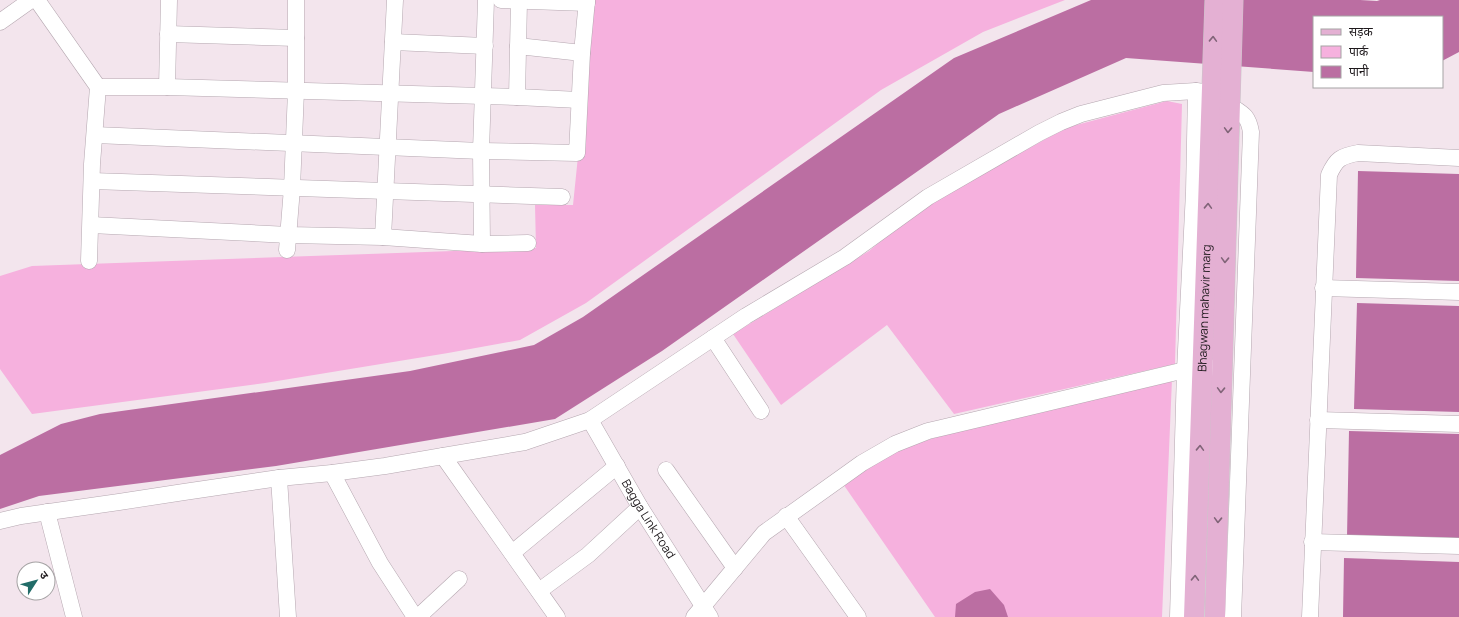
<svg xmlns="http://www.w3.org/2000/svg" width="1459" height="617" font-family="Manrope,'Noto Sans Devanagari',sans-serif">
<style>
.green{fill:#f6b1de}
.water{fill:#bb6ea2}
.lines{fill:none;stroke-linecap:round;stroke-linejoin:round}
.minor-casing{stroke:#b5a7b0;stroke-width:17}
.major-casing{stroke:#c9c8c9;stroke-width:21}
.minor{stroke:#fff;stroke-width:16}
.major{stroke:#e4b0d3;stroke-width:20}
.oneway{stroke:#816478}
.labels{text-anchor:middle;stroke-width:3;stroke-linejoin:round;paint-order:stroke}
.street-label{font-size:12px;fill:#1e191c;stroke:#fff}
</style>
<rect width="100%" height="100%" fill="#f3e5ed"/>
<!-- green -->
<path class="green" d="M594,0h471l-82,32 -102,58 -295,213 -66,37 -72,13 -183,30 -233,31 -32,-45v-93l32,-10 504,-18 -1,-43h38z
M1167,101l15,3 -7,260 -221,50 -67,-89 -106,80 -48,-71 136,-83 45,-38 151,-85z
M1172,379l-10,238h-227l-94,-136 65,-34 68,-22z"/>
<!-- water -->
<path class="water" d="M1091,0h269l17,1 3,-1h79v52l-17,9v-44h-128v55l-188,-14 -127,56 -337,237 -107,68 -279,47 -237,30 -39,13v-54l61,-31 39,-10 310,-43 124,-26 49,-28 371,-259z
M1358,171l101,3v107l-103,-3z
M1357,303l102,3v106l-105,-3z
M1349,431l110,3v107l-112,-4z
M1344,558l115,4v55h-116z
M990,589l14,16 4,12h-53l1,-13 19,-12z"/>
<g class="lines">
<defs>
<g id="minor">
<path d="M37,0l61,87 -6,77 -3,97"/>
<path d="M501,0l86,3"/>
<path d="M0,22l31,-22"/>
<path d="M168,34l128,4"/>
<path d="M393,42l92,4"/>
<path d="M518,46l64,7"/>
<path d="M98,87h69l350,10 62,3"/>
<path d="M167,87l2,-87"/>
<path d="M517,97l2,-96"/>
<path d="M1229,105c14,9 19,10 22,27l-18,485"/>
<path d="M95,135l386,16 96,2 5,-100 5,-53"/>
<path d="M92,181l470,16"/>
<path d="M91,225l198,10 94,2 99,7 46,-1"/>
<path d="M383,237l12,-237"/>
<path d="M482,244l-1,-93 5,-151"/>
<path d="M287,250l5,-62 4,-97v-91"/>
<path d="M1323,288l136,4"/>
<path d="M713,338l48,73"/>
<path id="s1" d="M590,420l50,87 70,110"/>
<path d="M1318,420l141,4"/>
<path d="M443,456l114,161"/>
<path d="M666,470l69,98"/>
<path d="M332,473l48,90 35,54"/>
<path d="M279,478l9,139"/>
<path d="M47,512l27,105"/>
<path d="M786,516l72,101"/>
<path d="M0,521l21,-5 98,-14 65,-10 95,-14 53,-5 53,-7 58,-10 82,-14 65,-22 156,-104 99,-59 83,-60 111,-64 22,-11 20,-8 82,-21 33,-2 16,2"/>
<path d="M1312,542l147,4"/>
<path d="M512,553l105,-87"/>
<path d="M539,591l49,-36 52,-48"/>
<path d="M418,617l41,-38"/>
<path d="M694,617l70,-84 98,-70 33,-19 33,-13 13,-3 244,-58 17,-3 11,1"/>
<path d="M1178,617l7,-247 9,-178 2,-101"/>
<path d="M1310,617l19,-442c7,-16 12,-19 29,-22l101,5"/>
</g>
<g id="major">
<path id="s2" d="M1194,617l21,-617"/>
<path d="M1215,617l18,-617"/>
</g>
</defs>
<!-- minor casing -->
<use href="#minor" class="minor-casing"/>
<!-- major casing -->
<use href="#major" class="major-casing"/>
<!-- minor -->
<use href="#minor" class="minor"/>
<!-- major -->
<use href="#major" class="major"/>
</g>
<!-- one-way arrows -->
<defs><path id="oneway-chevron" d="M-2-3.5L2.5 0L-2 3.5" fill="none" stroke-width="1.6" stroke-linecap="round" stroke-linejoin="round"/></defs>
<g class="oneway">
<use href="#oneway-chevron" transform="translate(1213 39) rotate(-88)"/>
<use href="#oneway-chevron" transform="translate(1228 130) rotate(92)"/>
<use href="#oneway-chevron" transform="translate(1208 206) rotate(-88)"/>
<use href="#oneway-chevron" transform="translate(1225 260) rotate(92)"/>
<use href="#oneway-chevron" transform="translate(1221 390) rotate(92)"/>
<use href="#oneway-chevron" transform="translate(1200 448) rotate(-88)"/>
<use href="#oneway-chevron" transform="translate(1218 520) rotate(92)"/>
<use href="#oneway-chevron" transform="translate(1195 578) rotate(-88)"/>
</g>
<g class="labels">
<!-- street labels -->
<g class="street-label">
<text dy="4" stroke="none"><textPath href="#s2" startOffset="309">Bhagwan mahavir marg</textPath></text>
<text dy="4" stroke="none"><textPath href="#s1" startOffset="115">Bagga Link Road</textPath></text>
</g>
</g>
<!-- legend -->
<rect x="1313" y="16" width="130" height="72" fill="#ffffff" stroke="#a5a3a4"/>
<rect x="1321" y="29" width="20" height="6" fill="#e4b0d3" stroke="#a5a3a4"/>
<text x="1349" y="36" font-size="12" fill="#1e191c">सड़क</text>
<rect x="1321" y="46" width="20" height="12" fill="#f6b1de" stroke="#a5a3a4"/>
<text x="1349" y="56" font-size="12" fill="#1e191c">पार्क</text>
<rect x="1321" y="66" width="20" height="12" fill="#bb6ea2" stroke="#a5a3a4"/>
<text x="1349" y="76" font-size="12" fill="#1e191c">पानी</text>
<!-- north arrow -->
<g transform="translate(36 581) rotate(54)"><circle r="19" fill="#ffffff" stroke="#a5a3a4"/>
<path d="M0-3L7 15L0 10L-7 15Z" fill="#216c68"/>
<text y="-6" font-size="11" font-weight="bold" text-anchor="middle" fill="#1e191c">उ</text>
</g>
</svg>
